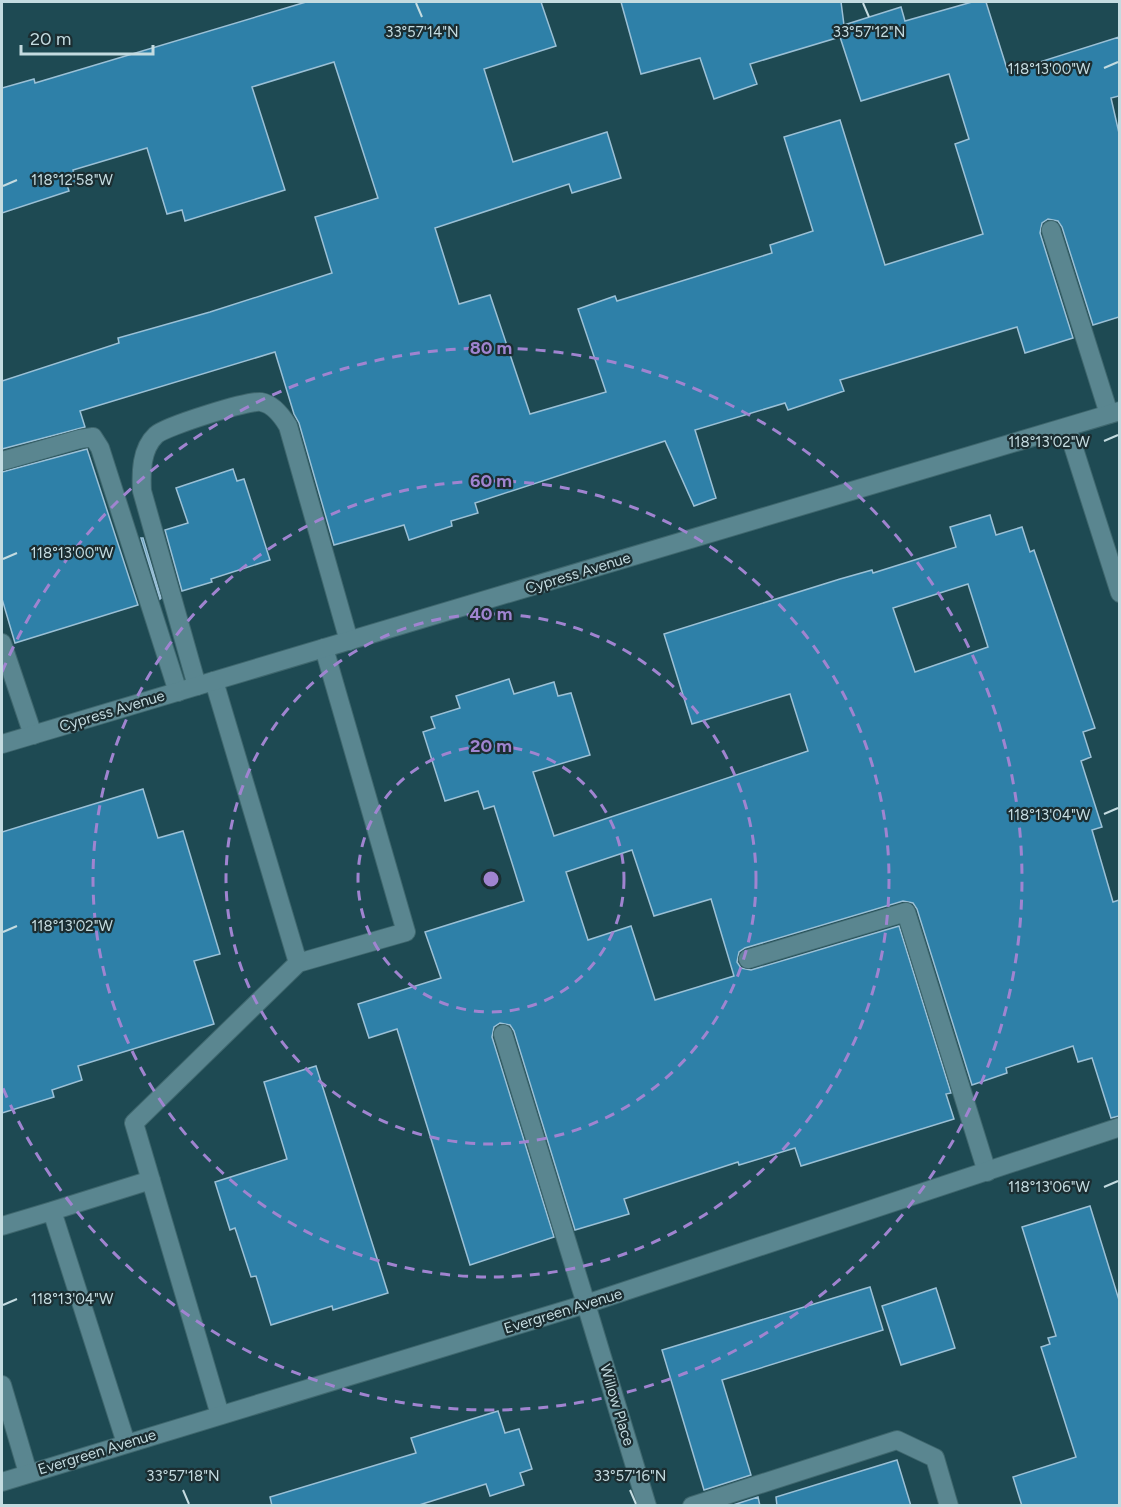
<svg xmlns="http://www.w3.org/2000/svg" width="1121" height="1507" font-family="Figtree,sans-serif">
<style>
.building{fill:#2e80a8;stroke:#9bc0d6;stroke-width:1.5;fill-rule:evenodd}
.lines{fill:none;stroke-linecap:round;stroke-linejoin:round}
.lane-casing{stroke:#3f676e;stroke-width:20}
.street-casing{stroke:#3f676e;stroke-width:20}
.lane{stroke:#5a8690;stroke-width:18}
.street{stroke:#5a8690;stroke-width:18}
.ticks{fill:none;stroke:#c4dbe0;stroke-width:2}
.ring{fill:none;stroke:#a084d0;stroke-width:3;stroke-dasharray:10 8}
.labels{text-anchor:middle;stroke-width:4.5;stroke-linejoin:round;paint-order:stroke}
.street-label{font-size:15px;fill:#c4dbe0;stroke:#1b2d31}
.ticks-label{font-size:15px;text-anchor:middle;fill:#c4dbe0;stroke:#1b2d31;stroke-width:4.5;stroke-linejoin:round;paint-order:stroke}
.centre{fill:#a084d0;stroke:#1b2d31;stroke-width:3}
.ring-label{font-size:18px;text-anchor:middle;font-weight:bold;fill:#a084d0;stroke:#1b2d31;stroke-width:4.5;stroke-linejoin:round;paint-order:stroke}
</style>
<rect width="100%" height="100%" fill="#1e4a53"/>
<!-- building -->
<path class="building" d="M306,2h235l15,44 -72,23 29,93 94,-30 14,46 -49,15 -3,-9 -134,44 24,76 31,-9 40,119 76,-22 -28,-83 37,-13 2,5 155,-48 -2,-8 43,-14 -29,-94 56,-17 45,145 98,-31 -28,-90 14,-5 -20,-65 -88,27 -21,-64 -90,27 7,20 -43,15 -14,-41 -59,16 -20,-72h220l3,23 57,-18 4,14 67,-19h14l22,70 111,-35v59l-8,2 8,35v184l-26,8 -31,-98 -4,-6 -10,-2 -6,4 -2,10 33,105 -48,15 -8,-26 -177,53 4,11 -56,19 -3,-7 -90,27 21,68 -22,8 -29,-65 -190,62 3,10 -27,8 1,5 -43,14 -5,-15 -70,20 -35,-122 -5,-9 -19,-62 -195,59 5,16 -83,22v-68l117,-38 -1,-5 92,-26 122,-39 -17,-56 63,-19 -44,-136 -82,25 33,103 -100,31 -3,-11 -15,4 -20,-66 -74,22 3,12 -9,3 2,6 -67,22v-125l32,-9 1,4z
M87,449l51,156 -123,38 -13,-44v-127z
M233,469l4,12 7,-2 26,81 -59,19 1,3 -30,9 -17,-61 23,-7 -12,-35z
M990,515l6,20 26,-8 8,25 4,-2 61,178 -12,4 8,25 -10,4 21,66 -10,3 21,72 6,-2v216l-8,2 -19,-60 -14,4 -5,-16 -67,22 1,5 -35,12 -55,-176 -4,-6 -10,-2 -158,47 -6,4 -2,10 4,6 10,2 148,-44 52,167 -5,1 8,25 -153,47 -6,-18 -56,17 -1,-3 -114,37 5,15 -54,16 -61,-199 -4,-6 -10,-2 -6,4 -2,10 62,200 -84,28 -73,-236 -28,9 -11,-34 83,-26 -16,-46 99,-31 -30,-95 -10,3 -6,-18 -33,10 -22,-69 12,-4 -4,-11 29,-9 -4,-12 53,-17 5,15 40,-12 4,14 13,-3 19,62 -57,17 21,64 254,-85 -18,-57 -98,30 -28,-90 176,-55 32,-9 1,3 83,-26 -6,-20zM968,584l20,63 -73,25 -22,-64zM632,850l22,66 57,-17 23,77 -79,24 -24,-74 -43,14 -22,-68z
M141,538h2l18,60 -1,1z
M143,789l15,49 25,-7 37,123 -26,7 20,63 -136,42 4,14 -30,10 2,7 -52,16v-281z
M316,1066l72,227 -55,17 -1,-4 -61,19 -15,-49 -5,1 -16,-49 -5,2 -15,-48 72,-23 -23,-77z
M1090,1206l29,94v206h-97l-9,-29 63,-20 -35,-110 9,-3 -2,-6 8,-2 -34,-109z
M870,1287l13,43 -161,50 29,95 -47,15 -42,-140z
M936,1288l19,60 -54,17 -19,-59z
M498,1411l7,22 14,-4 13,40 -12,4 4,12 -34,11 -4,-12 -70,22h-144l-2,-9 146,-44 -5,-15z
M897,1460l14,46h-134l-1,-9z
M758,1497l2,9h-30z"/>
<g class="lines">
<defs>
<path id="lane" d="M1051,230l58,184
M2,461l78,-22 13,-2 7,11 78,244
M2,643l31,92
M214,681l84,282 108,-31 -82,-284
M197,686l-55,-195c-1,-18 -1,-42 14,-56 10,-9 93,-35 105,-33 12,2 21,14 27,24l61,215
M748,959l158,-47 81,260
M503,1034l83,270
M52,1211l99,-31
M2,1226l50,-15 74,232
M2,1385l26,88
M220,1415l-86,-292 164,-160
M692,1506l205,-66 38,18 14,48"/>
<path id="street" d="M1067,427l53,166
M2,744l1118,-333
M586,1304l61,202
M2,1482l584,-178 534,-177"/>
</defs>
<!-- lane casing -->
<use href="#lane" class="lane-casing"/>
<!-- street casing -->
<use href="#street" class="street-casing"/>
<!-- lane -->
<use href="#lane" class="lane"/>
<!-- street -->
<use href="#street" class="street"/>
</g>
<!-- ticks -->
<path class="ticks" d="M416,3l6,14M863,3l6,14M1104,68l14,-6M3,186l14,-6M1104,441l14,-6M3,559l14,-6M1104,814l14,-6M3,932l14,-6M1104,1187l14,-6M3,1305l14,-6M183,1490l6,14M630,1490l6,14"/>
<!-- distance rings -->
<g class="ring">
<circle cx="491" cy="879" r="133"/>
<circle cx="491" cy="879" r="265"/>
<circle cx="491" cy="879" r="398"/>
<path d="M2 672A531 531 0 1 1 2 1086"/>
</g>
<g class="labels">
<!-- street labels -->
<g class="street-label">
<text transform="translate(578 573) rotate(-17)" y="5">Cypress Avenue</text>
<text transform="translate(112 711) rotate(-17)" y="5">Cypress Avenue</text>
<text transform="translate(563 1311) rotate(-17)" y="5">Evergreen Avenue</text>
<text transform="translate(617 1405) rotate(73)" y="5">Willow Place</text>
<text transform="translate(97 1452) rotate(-17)" y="5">Evergreen Avenue</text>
</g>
</g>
<g class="ticks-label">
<text x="422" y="37">33°57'14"N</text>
<text x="869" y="37">33°57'12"N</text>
<text x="1049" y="74">118°13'00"W</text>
<text x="72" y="185">118°12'58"W</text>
<text x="1049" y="447">118°13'02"W</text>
<text x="72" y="558">118°13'00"W</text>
<text x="1049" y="820">118°13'04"W</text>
<text x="72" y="931">118°13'02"W</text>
<text x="1049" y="1192">118°13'06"W</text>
<text x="72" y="1304">118°13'04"W</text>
<text x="183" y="1481">33°57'18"N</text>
<text x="630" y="1481">33°57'16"N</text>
</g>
<circle cx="491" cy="879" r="9" class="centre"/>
<g class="ring-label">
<text x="491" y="354">80 m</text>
<text x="491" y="487">60 m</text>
<text x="491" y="620">40 m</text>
<text x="491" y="752">20 m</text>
</g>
<!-- border -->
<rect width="1121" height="1507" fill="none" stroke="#c4dbe0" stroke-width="6"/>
<!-- scale -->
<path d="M21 45v9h132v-9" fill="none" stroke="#c4dbe0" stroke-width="3"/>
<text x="30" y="45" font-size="18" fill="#c4dbe0" stroke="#1b2d31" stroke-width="4.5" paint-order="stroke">20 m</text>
</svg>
